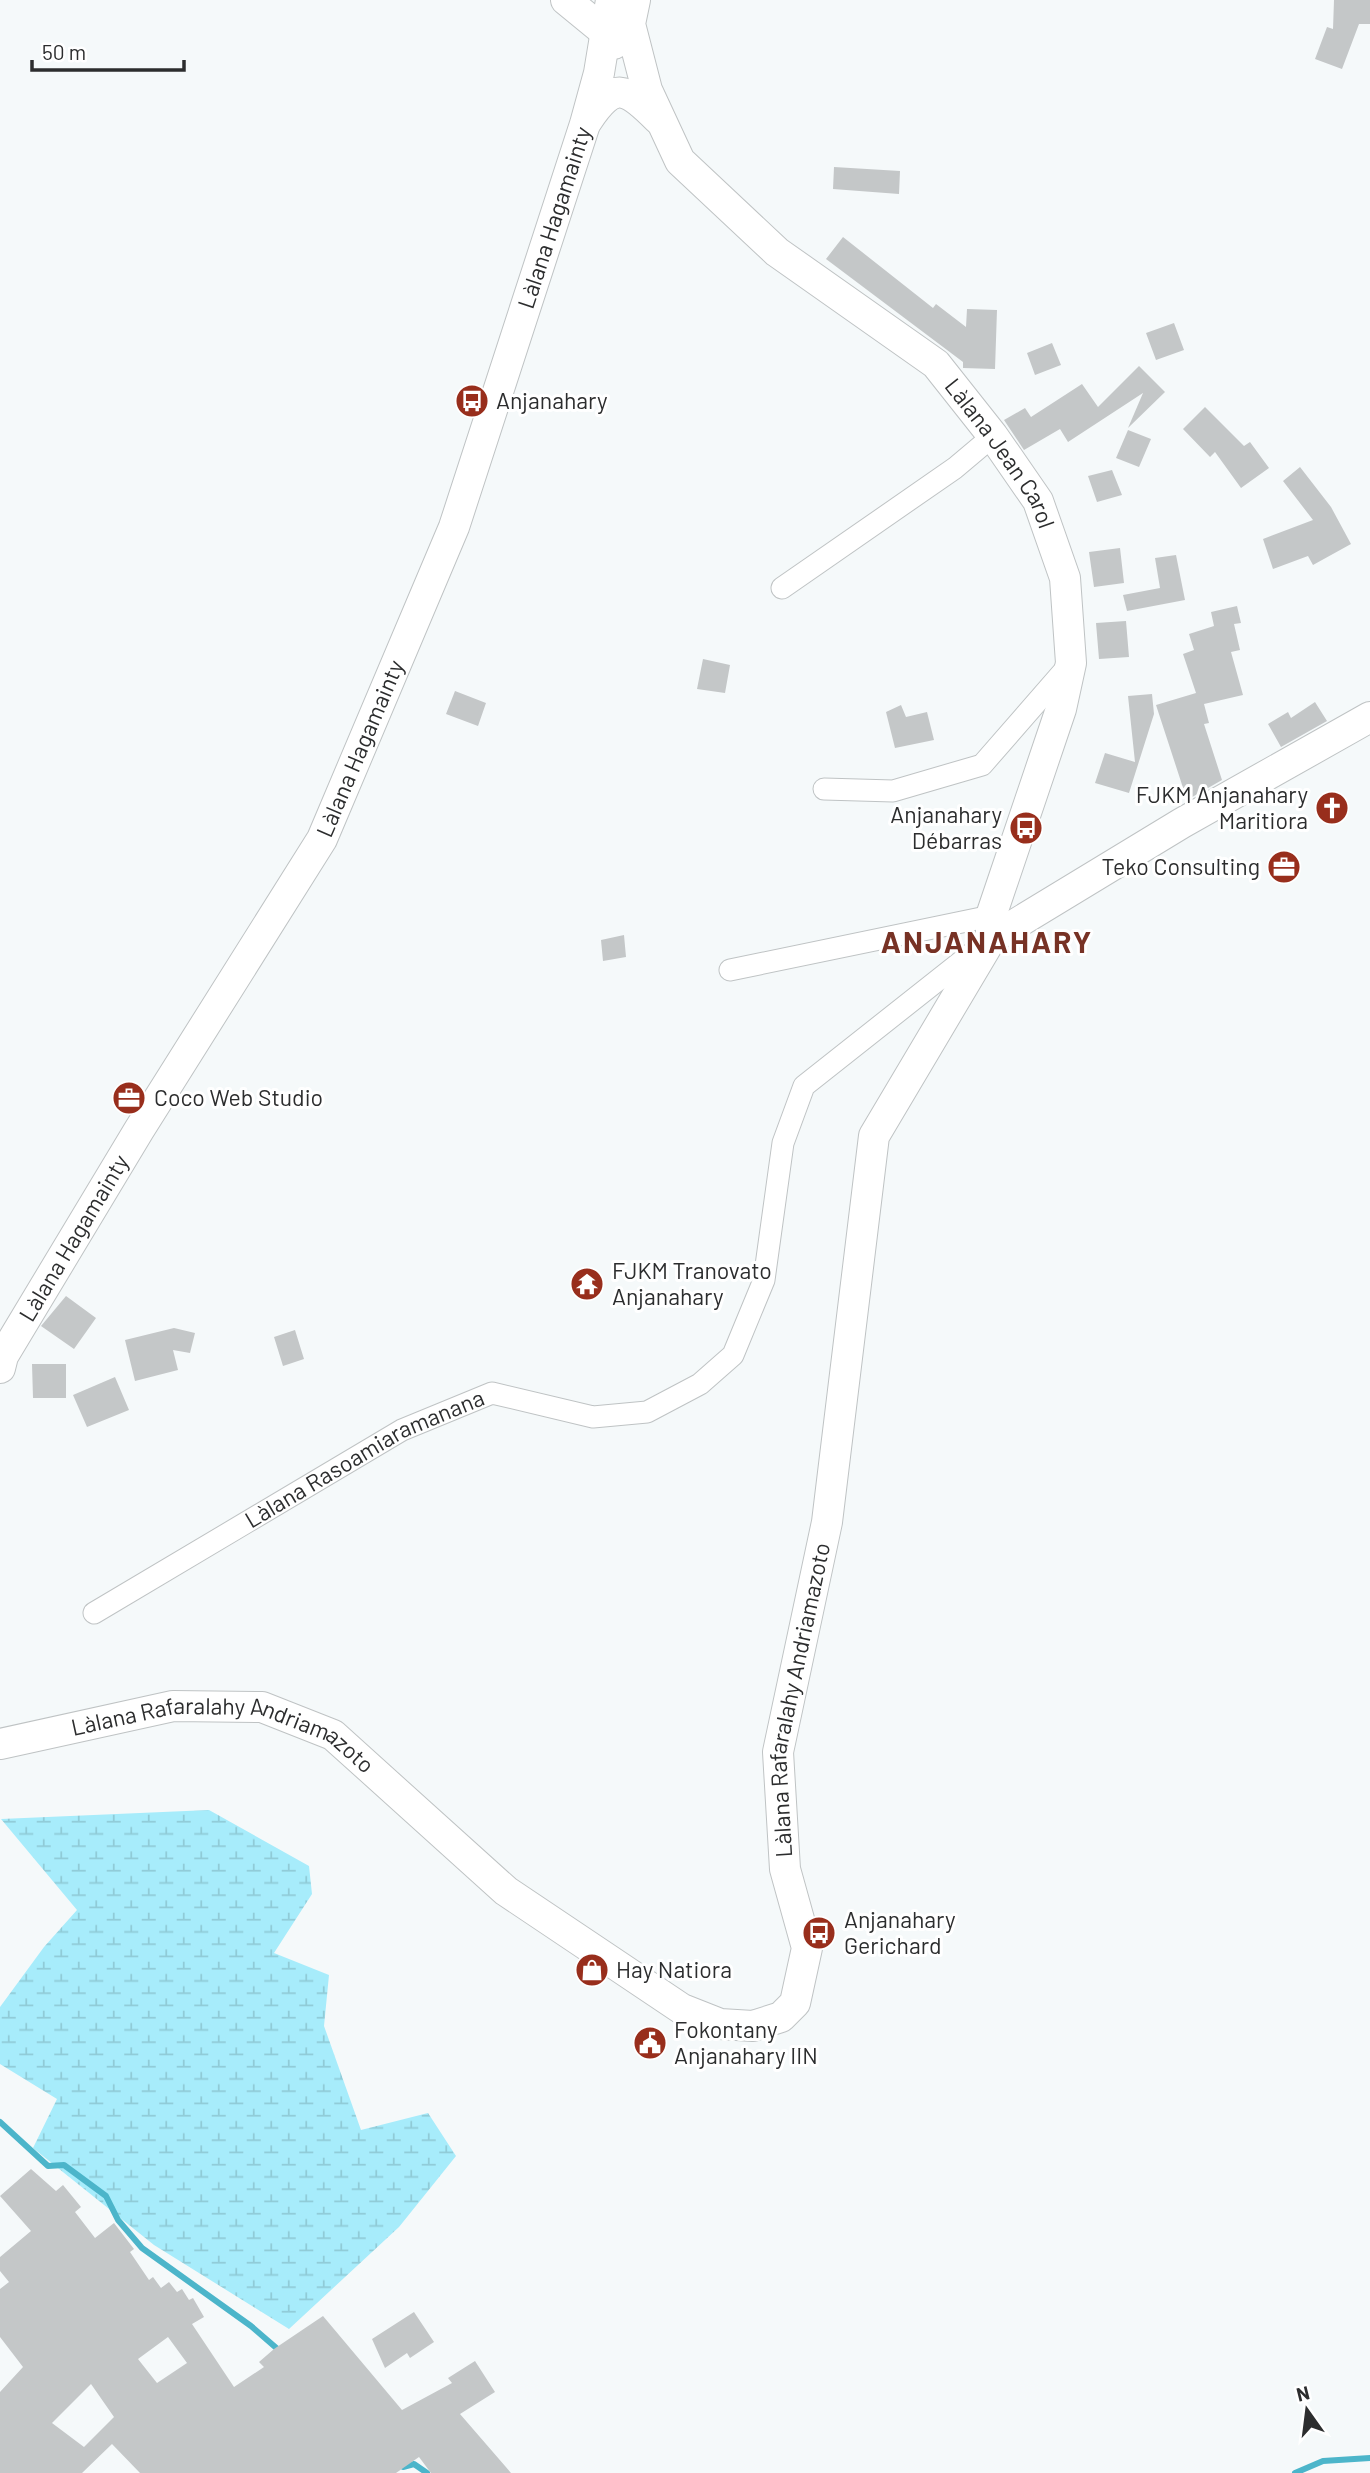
<svg xmlns="http://www.w3.org/2000/svg" width="1370" height="2473" font-family="Barlow,sans-serif">
<style>
.wetland{fill:url(#wetland-marsh)}
.lines{fill:none;stroke-linecap:round;stroke-linejoin:round}
.stream{stroke:#4cb5ca;stroke-width:6}
.building{fill:#c4c7c8;fill-rule:evenodd}
.street-casing{stroke:#bfc3c4;stroke-width:23}
.secondary-casing{stroke:#bfc3c4;stroke-width:32}
.street{stroke:#fff;stroke-width:21}
.secondary{stroke:#fff;stroke-width:30}
.labels{text-anchor:middle;stroke-width:6;stroke-linejoin:round;paint-order:stroke}
.street-label{font-size:23px;fill:#2c2d2e;stroke:#fff}
.poi-label{font-size:23px;fill:#2c2d2e;stroke:#fff;text-anchor:start}
.district-label{font-size:30px;font-weight:bold;letter-spacing:2px;fill:#773225;stroke:#fff}
</style>
<defs>
<pattern id="wetland-marsh" width="20" height="14" patternUnits="userSpaceOnUse" patternTransform="scale(1.75)"><rect width="20" height="14" fill="#a7ecfb"/><path d="M1 5h8M5 5V1M11 12h8M15 12V8" fill="none" stroke="#90cbd7"/></pattern>
</defs>
<rect width="100%" height="100%" fill="#f5f9fa"/>
<!-- wetland -->
<path class="wetland" d="M209,1810l100,56 3,28 -38,59 55,22 -5,51 37,104 67,-17 28,43 -57,71 -110,102 -135,-84 -121,-97 24,-49 -57,-35v-57l44,-60 33,-37 -76,-91z"/>
<g class="lines">
<!-- stream -->
<path class="stream" d="M0,2122l48,44 16,-1 42,31 12,24 24,28 109,78 30,26
M399,2463l4,4 11,-3 13,9
M1295,2473l28,-12 47,-3"/>
</g>
<!-- building -->
<path class="building" d="M1334,0h36v24h-11l-17,45 -27,-10 12,-32 6,2z
M834,167l66,4 -1,23 -66,-5z
M843,237l90,71 3,-4 30,23 1,-18 30,1 -2,59 -32,-1v-6l-137,-103z
M1174,323l10,27 -28,10 -10,-27z
M1052,343l9,22 -26,10 -8,-22z
M1139,366l26,26 -37,36 15,-35 -75,49 -8,-13 -36,21 -20,-30 21,-12 6,9 51,-33 16,23z
M1205,407l39,39 6,-4 19,26 -28,20 -26,-36 -5,5 -27,-28z
M1128,430l23,9 -12,28 -23,-9z
M1300,467l31,40 20,37 -38,21 -5,-9 -35,13 -10,-30 50,-19 -30,-39z
M1112,470l10,25 -25,7 -9,-26z
M1120,548l4,35 -30,4 -5,-35z
M1176,555l9,45 -58,11 -4,-16 37,-7 -5,-30z
M1237,606l4,17 -7,1 6,26 -9,2 12,43 -39,9 5,19 -5,1 18,56 -35,20 -31,-95 40,-12 -13,-39 11,-4 -5,-16 25,-8 -3,-14z
M1126,621l3,36 -30,2 -3,-36z
M703,659l27,6 -5,28 -28,-4z
M455,691l31,12 -8,23 -32,-12z
M1152,694l2,20 -25,79 -34,-10 10,-30 30,9 -7,-66z
M1315,702l12,19 -46,26 -13,-23 20,-12 3,6z
M901,705l5,12 21,-5 7,28 -39,8 -9,-36z
M624,935l2,22 -23,4 -2,-21z
M66,1296l30,22 -22,31 -33,-23z
M174,1328l21,5 -5,20 -17,-3 5,20 -43,11 -10,-41z
M295,1330l9,29 -21,7 -9,-29z
M32,1364h34v34h-33z
M115,1377l14,33 -42,17 -14,-32z
M31,2169l25,22 7,-6 18,22 -6,5 20,26 19,-15 20,26 -4,3 19,28 4,-3 8,11 8,-6 8,10 5,-3 7,11 4,-2 11,19 -12,7 42,63 30,-20 -5,-5 15,-13 49,-33 79,94 50,-27 -4,-5 27,-17 20,31 -35,22 51,59h-80l-12,-16 -23,16h-256l-28,-29 -30,29h-82v-81l23,-25 -23,-30v-48l9,-7 -9,-11v-14l31,-26 -31,-35zM168,2337l19,26 -30,20 -19,-24zM91,2384l23,33 -30,30 -32,-24z
M414,2312l20,30 -24,16 -3,-5 -22,15 -13,-29z"/>
<g class="lines">
<defs>
<g id="street">
<path d="M782,588l173,-120 38,-32"/>
<path d="M824,789l69,2 89,-26 88,-101"/>
<path d="M730,970l261,-54"/>
<path id="s1" d="M94,1613l308,-183 90,-37 101,24 54,-5 53,-28 33,-29 31,-75 19,-137 21,-57 177,-140"/>
</g>
<g id="secondary">
<path d="M566,0l39,32 9,12"/>
<path id="s2" d="M635,0l-5,24 17,66 33,71 97,91 159,112 57,72 45,65 27,77 6,85 -10,46 -70,207v23"/>
<path d="M587,121c27,-41 39,-34 71,-2"/>
<path id="s3" d="M0,1368l3,-12 136,-226 183,-291 132,-312 131,-403 14,-51 12,-73"/>
<path id="s4" d="M0,1744l173,-38 89,1 71,28 173,156 176,118 38,15 33,2 28,-9 14,-14 12,-55 -22,-79 -7,-117 49,-230 47,-386 117,-197 191,-116 188,-106"/>
</g>
</defs>
<!-- street casing -->
<use href="#street" class="street-casing"/>
<!-- secondary casing -->
<use href="#secondary" class="secondary-casing"/>
<!-- street -->
<use href="#street" class="street"/>
<!-- secondary -->
<use href="#secondary" class="secondary"/>
</g>
<!-- icons -->
<defs>
<symbol id="bus-disc" viewBox="-11 -11 22 22"><circle r="9.5" fill="#982e1c" stroke="#fff"/><path d="M-5-6H5V4H4V6H2V4H-2V6H-4V4H-5ZM-3.5-4V0h7V-4ZM-3.5 1.2v1.5H-2V1.2ZM2 1.2v1.5H3.5V1.2Z" fill="#fff"/></symbol>
<symbol id="church-disc" viewBox="-11 -11 22 22"><circle r="9.5" fill="#982e1c" stroke="#fff"/><path d="M-1.2-6h2.4v3.5h3.3v2.4h-3.3V6h-2.4V-.1h-3.3v-2.4h3.3Z" fill="#fff"/></symbol>
<symbol id="office-disc" viewBox="-11 -11 22 22"><circle r="9.5" fill="#982e1c" stroke="#fff"/><path d="M-6-3h4V-5.5h4V-3h4V5H-6ZM-1-4.5V-3h2v-1.5ZM-6 0V1H6V0Z" fill="#fff"/></symbol>
<symbol id="temple-disc" viewBox="-11 -11 22 22"><circle r="9.5" fill="#982e1c" stroke="#fff"/><path d="M0-6L5-2H3V0L6.5 2.5H4V6H1.5V3h-3V6H-4V2.5H-6.5L-3 0V-2H-5Z" fill="#fff"/></symbol>
<symbol id="shop-disc" viewBox="-11 -11 22 22"><circle r="9.5" fill="#982e1c" stroke="#fff"/><path d="M-5-2.5h2.3a2.7 3.5 0 0 1 5.4 0H5L5.5 6h-11ZM-1.5-2.5h3a1.5 2.3 0 0 0-3 0Z" fill="#fff"/></symbol>
<symbol id="civic-disc" viewBox="-11 -11 22 22"><circle r="9.5" fill="#982e1c" stroke="#fff"/><path d="M-.6-6.5H3V-4.5H.6V-3L4-1V1h2V6H-6V1h2V-1L-.6-3ZM-1.2 2.5V6h2.4V2.5Z" fill="#fff"/></symbol>
</defs>
<g fill-rule="evenodd">
<use href="#bus-disc" x="453" y="382" width="38" height="38"/>
<use href="#church-disc" x="1313" y="789" width="38" height="38"/>
<use href="#bus-disc" x="1007" y="809" width="38" height="38"/>
<use href="#office-disc" x="1265" y="848" width="38" height="38"/>
<use href="#office-disc" x="110" y="1079" width="38" height="38"/>
<use href="#temple-disc" x="568" y="1265" width="38" height="38"/>
<use href="#bus-disc" x="800" y="1914" width="38" height="38"/>
<use href="#shop-disc" x="573" y="1951" width="38" height="38"/>
<use href="#civic-disc" x="631" y="2024" width="38" height="38"/>
</g>
<g class="labels">
<!-- street labels -->
<g class="street-label">
<text dy="8" stroke="none"><textPath href="#s3" startOffset="1284">Làlana Hagamainty</textPath></text>
<text dy="8" stroke="none"><textPath href="#s2" startOffset="609">Làlana Jean Carol</textPath></text>
<text dy="8" stroke="none"><textPath href="#s3" startOffset="718">Làlana Hagamainty</textPath></text>
<text dy="8" stroke="none"><textPath href="#s3" startOffset="150">Làlana Hagamainty</textPath></text>
<text dy="8" stroke="none"><textPath href="#s1" startOffset="312">Làlana Rasoamiaramanana</textPath></text>
<text dy="8" stroke="none"><textPath href="#s4" startOffset="1220">Làlana Rafaralahy Andriamazoto</textPath></text>
<text dy="8" stroke="none"><textPath href="#s4" startOffset="233">Làlana Rafaralahy Andriamazoto</textPath></text>
</g>
<!-- poi labels -->
<g class="poi-label">
<text x="496" y="409">Anjanahary</text>
<text x="1308" y="803" text-anchor="end">FJKM Anjanahary<tspan x="1308" dy="26">Maritiora</tspan></text>
<text x="1002" y="823" text-anchor="end">Anjanahary<tspan x="1002" dy="26">Débarras</tspan></text>
<text x="1260" y="875" text-anchor="end">Teko Consulting</text>
<text x="154" y="1106">Coco Web Studio</text>
<text x="612" y="1279">FJKM Tranovato<tspan x="612" dy="26">Anjanahary</tspan></text>
<text x="844" y="1928">Anjanahary<tspan x="844" dy="26">Gerichard</tspan></text>
<text x="616" y="1978">Hay Natiora</text>
<text x="674" y="2038">Fokontany<tspan x="674" dy="26">Anjanahary IIN</tspan></text>
</g>
<!-- district labels -->
<g class="district-label">
<text x="987" y="953">ANJANAHARY</text>
</g>
</g>
<!-- north arrow -->
<g transform="translate(1307 2410) rotate(346)" stroke="#ffffff" stroke-width="5" paint-order="stroke">
<path d="M0-5L12 26L0 18L-12 26Z" fill="#2c2d2e"/>
<text y="-10" font-size="19" font-weight="bold" text-anchor="middle" fill="#2c2d2e">N</text>
</g>
<!-- scale -->
<path d="M32 60v10h152v-10" fill="none" stroke="#2c2d2e" stroke-width="3.5"/>
<text x="42" y="60" font-size="21" fill="#2c2d2e" stroke="#ffffff" stroke-width="5" paint-order="stroke">50 m</text>
</svg>
